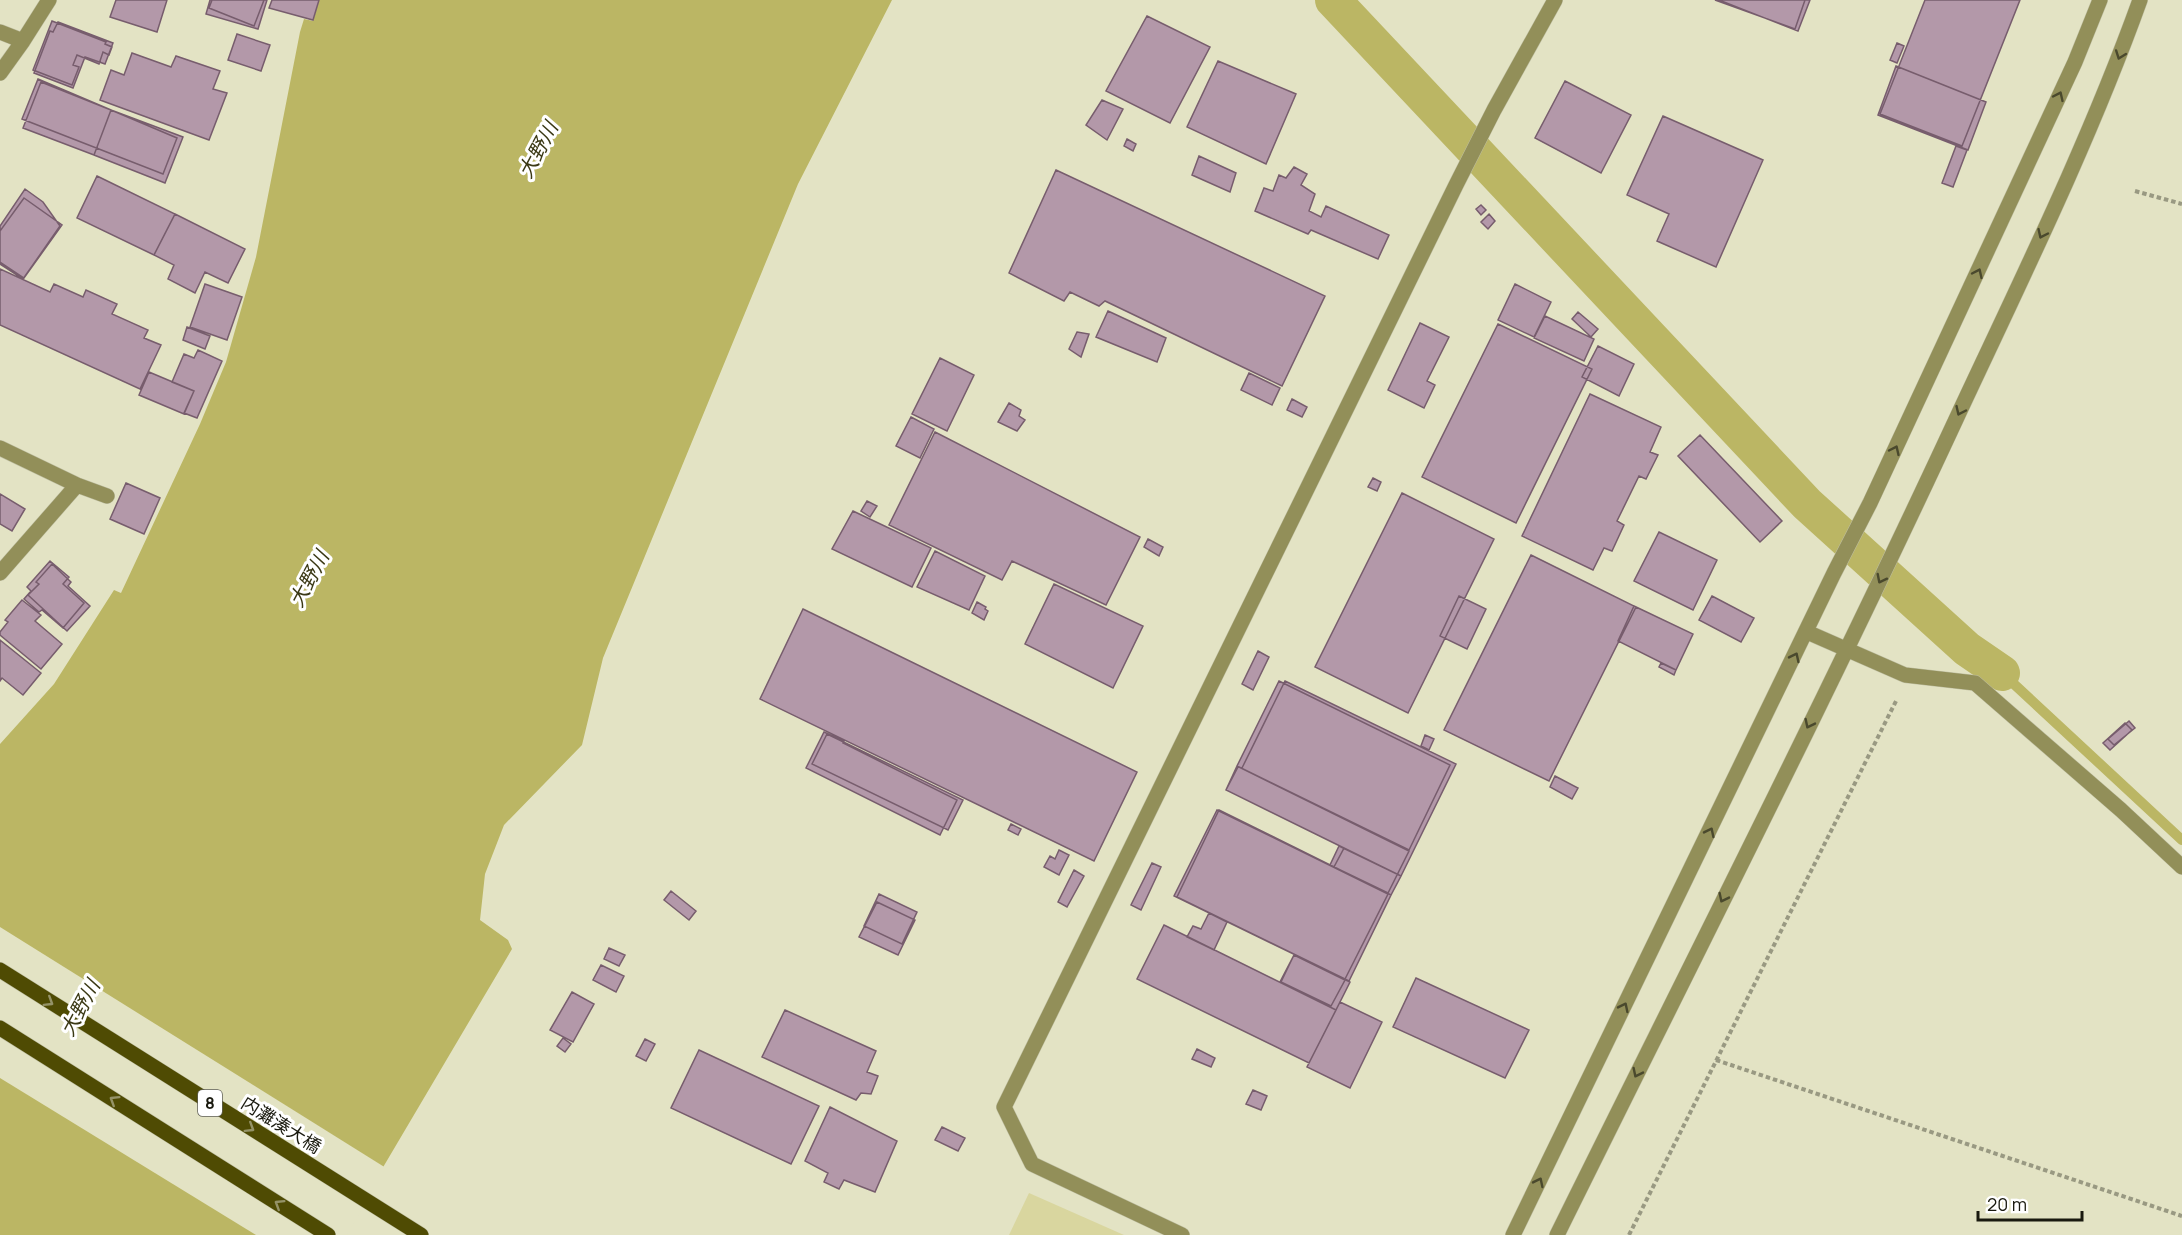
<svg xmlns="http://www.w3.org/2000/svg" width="2182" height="1235" font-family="Manrope,'Noto Sans JP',sans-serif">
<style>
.green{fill:#d9d69f}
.water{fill:#bbb664}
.pier{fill:#e3e3c4}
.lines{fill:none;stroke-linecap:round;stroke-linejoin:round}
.stream{stroke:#bbb664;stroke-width:10}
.canal{stroke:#bbb664;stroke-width:36}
.building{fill:#b398a9;stroke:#775d6d;stroke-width:1.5}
.minor-casing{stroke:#bfbfa3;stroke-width:16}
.major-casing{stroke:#bfbfa3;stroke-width:16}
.path{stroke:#999982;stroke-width:4;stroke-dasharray:4.5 3;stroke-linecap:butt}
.minor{stroke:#928f59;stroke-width:15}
.major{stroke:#4f4b03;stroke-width:15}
.oneway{stroke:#4a492d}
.oneway2{stroke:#959368}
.labels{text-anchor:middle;stroke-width:6;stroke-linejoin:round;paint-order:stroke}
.shield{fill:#fff;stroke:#5f5f57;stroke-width:1.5}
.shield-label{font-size:16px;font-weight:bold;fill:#1a1a0f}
.street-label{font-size:18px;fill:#1a1a0f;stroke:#fff}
.water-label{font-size:20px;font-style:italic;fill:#3b3915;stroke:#fff}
</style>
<rect width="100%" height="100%" fill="#e3e3c4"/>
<!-- green -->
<path class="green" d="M1029,1193l95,42h-115z"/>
<!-- water -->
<path class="water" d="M319,0h573l-94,184 -195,474 -21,87 -78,80 -19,49 -5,46 28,20 4,9 -169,286h-343v-491l54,-60 60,-94 7,3 79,-169 26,-62 30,-105 44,-225 4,-13 9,2z"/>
<!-- pier -->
<path class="pier" d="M0,927l386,241 -39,67h-91l-256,-157z"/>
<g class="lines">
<!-- stream -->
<path class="stream" d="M2002,673l180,167"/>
<!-- canal -->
<path class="canal" d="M1333,0l474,504 160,145 35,24"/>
</g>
<!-- building -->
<path class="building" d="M116,0h51l-10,32 -47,-15z
M210,0h57l-9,29 -52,-15z
M212,0h52l-10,26 -45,-18z
M272,0h47l-6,20 -44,-12z
M1715,0h90l-10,29z
M1719,0h91l-12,31z
M1925,0h95l-58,146 -82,-32z
M1147,16l63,31 -40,76 -64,-32z
M52,21l54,21 -1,2 7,3 -3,8 -6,-3 -4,12 -22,-9 -4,10 6,2 -7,18 -39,-15z
M58,22l55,21 -8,21 -20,-7 -12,31 -39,-15 16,-42 3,1z
M237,34l33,11 -9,26 -33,-11z
M1897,43l7,3 -7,17 -7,-3z
M132,53l39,14 5,-11 44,15 -7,18 14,4 -18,47 -109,-40 11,-30 13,5z
M1218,61l78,33 -30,70 -79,-37z
M1896,66l90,36 -18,48 -90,-35z
M38,79l139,59 -14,36 -141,-55z
M1565,81l66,34 -30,58 -66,-35z
M41,82l70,28 -17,45 -71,-27z
M1102,100l21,9 -16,31 -21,-15z
M111,110l72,27 -18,46 -71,-28z
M1663,116l100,44 -47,107 -59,-26 12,-27 -42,-19z
M1127,139l9,5 -3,7 -9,-5z
M1956,146l11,4 -14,37 -11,-4z
M1199,156l37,17 -6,19 -38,-17z
M1294,167l13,7 -6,11 14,9 -6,17 12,6 5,-11 63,29 -11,24 -67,-29 -3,4 -53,-23 9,-23 9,3 6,-16 7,3z
M1056,170l269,126 -43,90 -177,-85 -6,5 -29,-14 -6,9 -55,-28z
M97,176l78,38 -21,41 -77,-37z
M25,189l18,13 17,24 -37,53 -23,-15v-38z
M24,198l38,27 -38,53 -24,-16v-31z
M1481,205l5,5 -5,5 -5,-6z
M175,214l70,35 -17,34 -23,-11 -10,21 -27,-14 6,-14 -20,-10z
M1489,214l6,7 -7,8 -7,-7z
M0,269l50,23 4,-8 29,13 3,-7 31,14 -5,10 36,16 -4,8 17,7 -21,44 -140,-64z
M205,284l37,13 -15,43 -37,-13z
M1515,284l36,18 -17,35 -36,-17z
M1108,311l58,27 -9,24 -61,-25z
M1578,312l20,17 -7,8 -19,-18z
M1545,316l49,23 -10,22 -50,-23z
M1420,323l29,14 -22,44 8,4 -11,23 -36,-18z
M1498,324l94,45 -76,154 -94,-46z
M187,327l23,9 -5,13 -22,-9z
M1077,332l12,2 -8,23 -12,-8z
M1598,346l36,18 -15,32 -37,-19z
M198,350l24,11 -25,57 -13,-5 10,-22 -22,-9 12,-28 10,4z
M940,358l34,17 -27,56 -35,-17z
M149,372l45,19 -10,23 -45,-19z
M1249,373l31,15 -8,17 -31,-15z
M1590,394l71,33 -11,25 8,3 -12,24 -7,-3 -22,45 7,4 -12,26 -8,-3 -11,22 -71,-34z
M1292,399l15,8 -5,10 -15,-7z
M1009,403l12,7 -2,6 6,4 -8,11 -19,-9z
M911,417l23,12 -14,29 -24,-12z
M935,432l205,105 -34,68 -94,-44 -10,19 -113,-55z
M1700,435l82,86 -22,21 -82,-86z
M1373,478l8,4 -4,9 -9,-4z
M126,483l34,15 -16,36 -34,-15z
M1402,493l92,46 -86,174 -93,-46z
M0,494l25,15 -13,22 -12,-7z
M867,501l10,5 -7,11 -9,-6z
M853,511l78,37 -19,39 -80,-38z
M1659,532l58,28 -24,50 -59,-29z
M1148,539l15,8 -4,9 -15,-9z
M935,551l50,25 -16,34 -52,-23z
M1531,555l105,52 -87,174 -105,-51z
M50,561l19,16 -6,7 21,19 -21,25 -21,-18 -3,2 -15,-13 7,-8 -4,-4z
M52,564l19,18 -3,4 22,20 -23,25 -39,-36 11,-11 -3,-2z
M1054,584l89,42 -30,62 -88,-44z
M1459,596l27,13 -19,40 -27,-13z
M1712,596l42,22 -13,24 -42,-22z
M22,600l19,15 -6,6 27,23 -21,25 -41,-34v-3l8,-10 -3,-2z
M977,602l9,5 -1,2 3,2 -4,9 -12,-7z
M1634,606l59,28 -17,36 -58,-29z
M803,609l334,163 -43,89 -334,-162z
M0,640l41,33 -18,22 -21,-17 -2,3z
M1258,651l11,6 -16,33 -11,-6z
M1661,663l15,7 -2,5 -15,-8z
M1279,681l171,84 -41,85 -172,-84z
M1285,681l171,83 -55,112 -175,-86 12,-23 4,1z
M2129,721l6,7 -21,17 -6,-6z
M2125,723l7,7 -22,20 -7,-7z
M824,732l20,9 -1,2 114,57 -17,35 -134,-67z
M827,734l136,66 -15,30 -136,-66z
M1425,735l9,4 -5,11 -8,-4z
M1237,766l172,85 -21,42 -54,-26 10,-19 -118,-58z
M1555,776l23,12 -6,11 -22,-12z
M1217,810l171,84 -43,85 -171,-83z
M1219,810l172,85 -42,86 -172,-84z
M1011,824l10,5 -3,6 -10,-5z
M1339,846l62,30 -10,19 -61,-30z
M1059,850l10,5 -10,20 -15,-8 6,-11 5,3z
M1152,863l9,4 -20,43 -10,-5z
M1074,870l10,6 -17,31 -9,-5z
M671,891l25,20 -7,9 -25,-20z
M879,894l38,18 -15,32 -38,-18z
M877,902l38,18 -17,35 -39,-18z
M1209,913l18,9 -13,28 -27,-13 6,-11 8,3z
M1164,925l172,85 -27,53 -172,-84z
M609,948l16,7 -6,11 -15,-7z
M1294,955l56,27 -14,28 -56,-28z
M1294,955l51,25 -14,26 -50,-24z
M601,965l23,11 -8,16 -23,-12z
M1416,978l113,52 -24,48 -112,-51z
M572,992l22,12 -21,38 -23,-12z
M1340,1002l42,20 -32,66 -43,-21z
M785,1010l91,41 -9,21 11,4 -7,18 -10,-1 -5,7 -94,-43z
M563,1038l8,6 -6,8 -8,-6z
M645,1039l10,5 -9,17 -10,-5z
M1197,1049l18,9 -4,9 -19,-8z
M699,1050l120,56 -28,58 -120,-56z
M1253,1090l14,6 -6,14 -15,-6z
M830,1107l67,34 -22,51 -31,-12 -5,9 -15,-7 4,-9 -23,-12z
M942,1127l23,11 -7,13 -23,-11z"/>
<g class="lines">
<defs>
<path id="minor" d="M0,32l23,9
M0,73l23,-32 26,-41
M0,448l77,37 30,11
M0,573l77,-88
M1807,632l98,43 70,8 146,127 61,57
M1182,1235l-150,-71 -28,-57 452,-922 38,-75 61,-110
M1513,1235l321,-662 36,-70 205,-441 25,-62
M1557,1235c135,-273 273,-544 401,-820 64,-137 131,-273 182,-415"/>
<path id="major" d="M0,970l421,265
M0,1028l328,207"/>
</defs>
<!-- minor casing -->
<use href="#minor" class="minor-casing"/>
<!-- major casing -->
<use href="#major" class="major-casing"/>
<!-- path -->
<path class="path" d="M2135,191l47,13
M1716,1060l466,156
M1629,1235l268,-536"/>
<!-- minor -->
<use href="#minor" class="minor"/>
<!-- major -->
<use href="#major" class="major"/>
</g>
<!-- one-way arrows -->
<defs><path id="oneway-chevron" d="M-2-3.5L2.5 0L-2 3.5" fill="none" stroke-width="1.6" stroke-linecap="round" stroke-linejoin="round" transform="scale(1.5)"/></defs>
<g class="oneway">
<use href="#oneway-chevron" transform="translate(2120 55) rotate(110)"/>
<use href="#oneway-chevron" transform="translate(2059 96) rotate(-65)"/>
<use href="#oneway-chevron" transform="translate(2042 234) rotate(115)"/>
<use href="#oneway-chevron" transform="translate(1978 273) rotate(-65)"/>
<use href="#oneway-chevron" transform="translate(1960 411) rotate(115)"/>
<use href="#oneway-chevron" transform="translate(1895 450) rotate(-65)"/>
<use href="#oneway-chevron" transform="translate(1881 579) rotate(117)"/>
<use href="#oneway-chevron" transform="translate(1795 657) rotate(-64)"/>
<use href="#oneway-chevron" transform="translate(1809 724) rotate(116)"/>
<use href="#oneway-chevron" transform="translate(1710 832) rotate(-64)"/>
<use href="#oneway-chevron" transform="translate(1723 898) rotate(116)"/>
<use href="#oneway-chevron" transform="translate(1624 1007) rotate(-64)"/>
<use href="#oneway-chevron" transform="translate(1637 1073) rotate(116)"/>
<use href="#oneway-chevron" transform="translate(1539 1182) rotate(-64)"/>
</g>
<g class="oneway2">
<use href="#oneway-chevron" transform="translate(49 1002) rotate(32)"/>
<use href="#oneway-chevron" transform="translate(114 1100) rotate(-148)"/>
<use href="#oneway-chevron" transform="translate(250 1128) rotate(32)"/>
<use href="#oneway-chevron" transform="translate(279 1204) rotate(-148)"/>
</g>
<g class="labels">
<!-- shield labels -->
<rect class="shield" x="198" y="1090" width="24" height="26" rx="4.5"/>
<g class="shield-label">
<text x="210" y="1109">8</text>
</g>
<!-- street labels -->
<g class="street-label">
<text transform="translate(281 1125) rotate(32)" y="6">内灘湊大橋</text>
</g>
<!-- water labels -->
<g class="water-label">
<text transform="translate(538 150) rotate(-62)" y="7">大野川</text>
<text transform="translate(309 579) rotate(-62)" y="7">大野川</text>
<text transform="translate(80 1008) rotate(-62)" y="7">大野川</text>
</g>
</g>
<!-- scale -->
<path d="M1978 1211v9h104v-9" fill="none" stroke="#1a1a0f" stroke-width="3"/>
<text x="1987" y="1211" font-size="18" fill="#1a1a0f" stroke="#ffffff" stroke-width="4.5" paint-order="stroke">20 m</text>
</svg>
